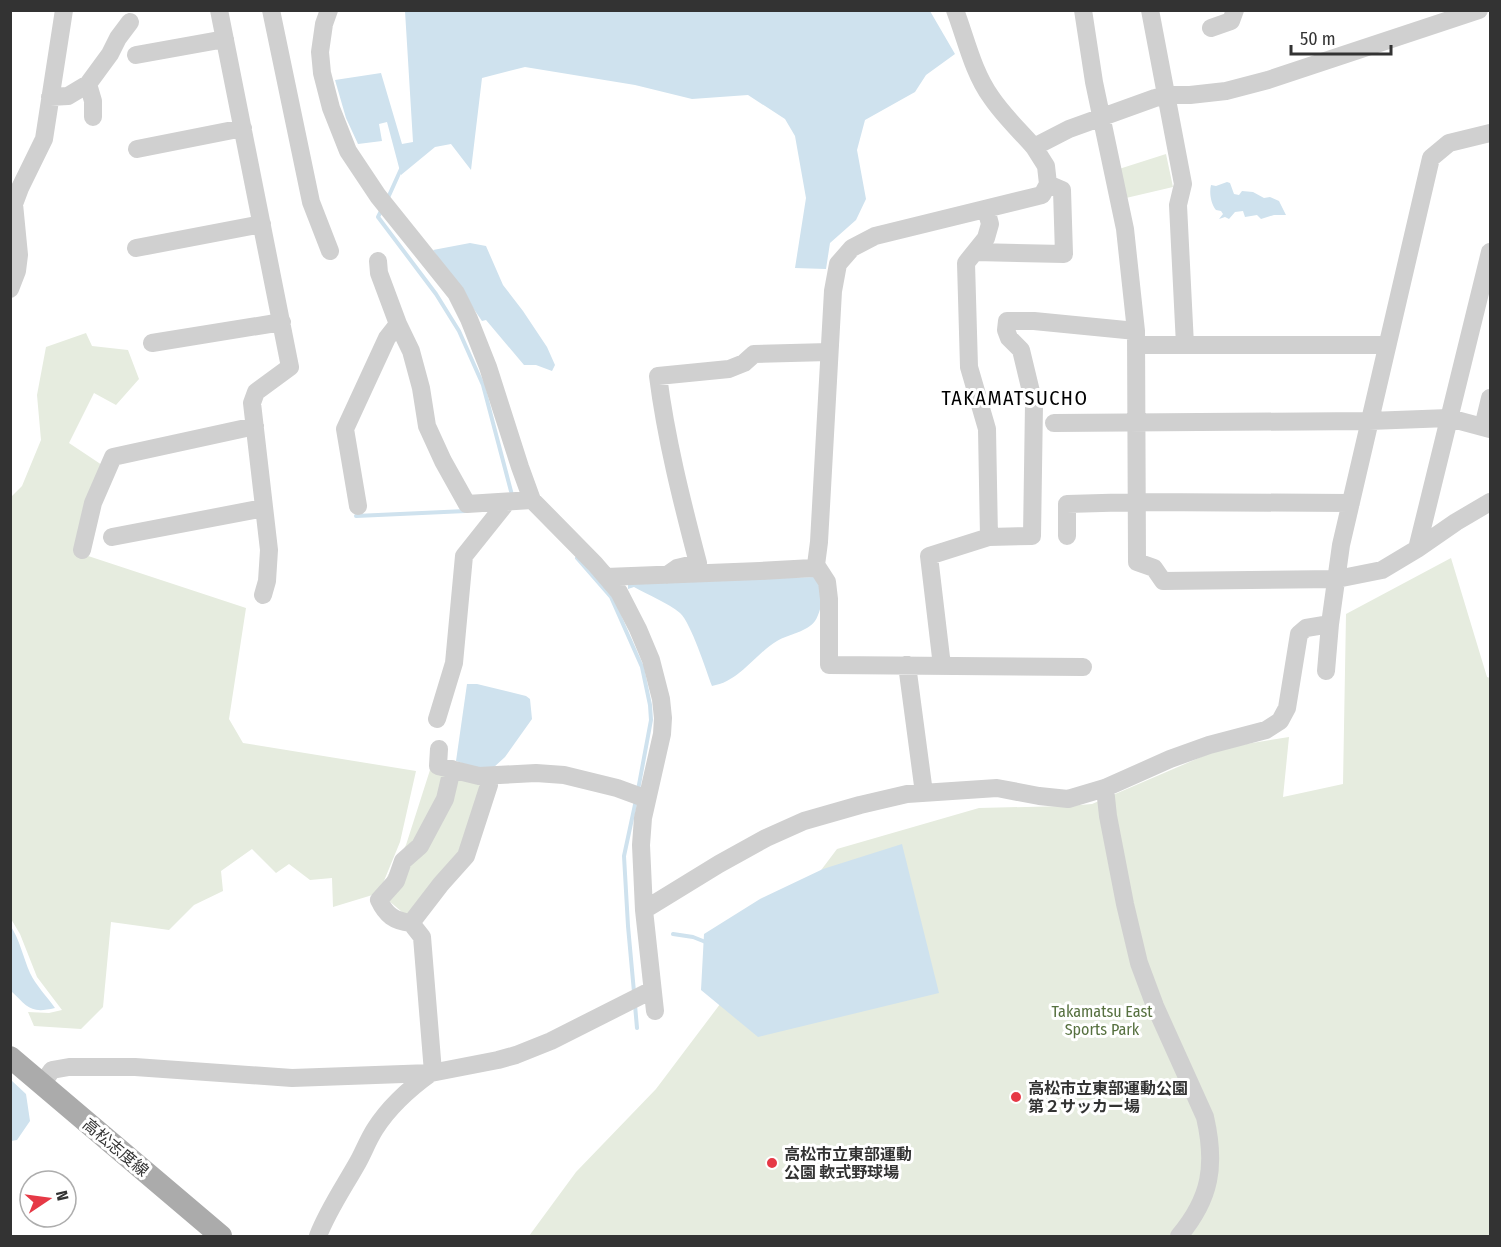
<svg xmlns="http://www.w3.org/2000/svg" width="1501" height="1247" font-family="'Fira Sans Condensed','Noto Sans JP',sans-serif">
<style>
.green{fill:#e6ecdf}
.water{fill:#cfe2ee}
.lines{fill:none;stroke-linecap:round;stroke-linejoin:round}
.stream{stroke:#cfe2ee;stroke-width:4}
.minor{stroke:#d0d0d0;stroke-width:18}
.major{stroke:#ababab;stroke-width:22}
.poi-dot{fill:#e63946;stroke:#fff;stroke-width:2}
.labels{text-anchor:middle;stroke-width:6;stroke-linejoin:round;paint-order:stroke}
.park-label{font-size:16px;fill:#56703f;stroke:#fff}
.poi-label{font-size:16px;font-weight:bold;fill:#333;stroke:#fff;text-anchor:start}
.street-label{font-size:16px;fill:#333;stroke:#fff}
.quarter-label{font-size:20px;letter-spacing:1.5px;fill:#000;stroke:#fff}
</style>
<rect width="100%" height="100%" fill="#fff"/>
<!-- green -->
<path class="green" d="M1166,154l7,33 -47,11 -7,-29z
M86,333l6,13 36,4 11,29 -23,26 -22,-12 -25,50 33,22 -26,87 170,56 -17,111 14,24 173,28 -16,71 -21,51 -46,14 -1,-29 -22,2 -21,-16 -13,9 -24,-24 -31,22 2,20 -29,14 -25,25 -58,-8 -8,85 -22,22 -47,-3 -6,-14 21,1 13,-3 -25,-33 -17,-43 -9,-15v-422l11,-11 19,-46 -4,-45 9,-48z
M1451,558l36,119 3,1v558h-961l47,-64 80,-83 181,-240 142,-41 88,-2 25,-2 130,-56 67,-11 -6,60 60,-13 3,-170z
M430,770l27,6 28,11 -21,65 -55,66 -21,-18 -1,-23 19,-32z"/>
<!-- water -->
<path class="water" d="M405,11h525l25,43 -29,21 -11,17 -50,28 -8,30 9,49 -10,21 -26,23 -4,26 -31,-1 11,-70 -11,-62 -10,-17 -37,-24 -56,4 -57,-14 -110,-18 -43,11 -11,92 -20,-26 -16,3 -34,28 -14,-53 -8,2 3,17 -24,3 -12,-26 -11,-38 46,-7 21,71 11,-2z
M1227,182l3,1 4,11 5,1 3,-4 11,1 11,6 6,-1 9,4 7,14h-12l-13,4 -4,-4 -12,2 -2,-6 -8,1 -6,7 -4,-2 -6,2 4,-5 -2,-3 -5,-1c-5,-6 -7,-17 -5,-25l5,1z
M470,243l16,3 17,39 20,26 24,36 8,18 -3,6 -16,-6h-12l-38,-45 -4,1 -49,-71z
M815,577c2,1 5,5 6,7 3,10 0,28 -6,37 -8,11 -26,13 -38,20 -22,13 -38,41 -65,45 -6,-16 -21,-63 -32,-73 -12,-10 -32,-18 -46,-26l-6,2v-7z
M467,684h10l49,12 4,3 2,20 -27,38 -12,11 -11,2 -26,-9z
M902,844l37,149 -181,44 -57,-47 3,-56 56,-35 63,-30z
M10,925c10,15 13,32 20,48 5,11 18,25 25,35 -25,6 -27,-1 -44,-17z
M11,1080l15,14 4,27 -13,19 -6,1z"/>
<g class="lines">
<!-- stream -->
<path class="stream" d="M387,200l14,-31
M382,209l-4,8 58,77 23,37 24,54 29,110
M356,516l110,-5
M577,558l34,39 31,70 8,38 1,15 -13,70
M673,934l20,3 15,6
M634,992l-6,-66 -4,-70 12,-56
M635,1005l2,23"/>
<!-- minor -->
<path class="minor" d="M219,10l71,357 -34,25 -4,11 17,147 -2,31 -4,14
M271,10l40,192 19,49
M329,10l-5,14 -4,28 2,21 9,35 17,43 30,45 78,97 13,26 19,48 32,100 12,33 63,64 24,28 19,37 13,31 10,39 2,19 -1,16 -19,84 -2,27 3,65 11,101
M955,10c11,29 18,62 36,87 12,18 29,34 43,50l35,-18 86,-31 10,-3h25l36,-4 42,-11 211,-70
M1083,10l11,72 31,147 11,102 1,231 17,6 9,13 174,-2 45,-9 35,-21 39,-27 34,-20
M1150,10l33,174 -5,21 7,140
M1211,28l20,-7 4,-11
M136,55l89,-16
M88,84l5,17v16
M50,97l18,-1 20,-12 22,-30 8,-16 12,-16
M1034,147l12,19 2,18 -6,11 -167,41 -23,12 -14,16 -5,27 -14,251 -3,23 11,17 2,17v66l254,2
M137,149l106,-21
M136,248l126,-24
M975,252l89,2 -2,-64 -14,-6
M378,261l1,12 19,51 13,27 10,37 6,38 16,35 24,43 65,-4
M10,289l7,-18 2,-16 -5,-51 6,-16 24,-49 20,-129
M152,343l130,-21
M1137,345h250
M1054,423l315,-2 80,-3 41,11
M1483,427l7,-29
M358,506l-13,-77 42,-91 11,-14
M1067,536v-32l70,-2 214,1
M112,537l152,-29
M989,537l43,-1 2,-132 -13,-54 -12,-12 -3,-8 1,-9h27l102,10
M1417,549l73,-297
M82,550l11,-47 20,-46 142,-31
M667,575l10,-7 21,-5c-16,-61 -32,-124 -40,-187l71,-7 15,-6 10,-9 75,-2
M606,577l154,-6 53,-3 3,-3
M907,665l17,128
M942,666l-13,-110 60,-19 -2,-108 -18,-62 -3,-104 20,-25 4,-14 -4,-15
M1326,671l4,-47 11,-79 90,-387 18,-15 41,-10
M437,719l17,-56 10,-107 43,-54
M439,749l-1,17 41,10 57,-3 28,2 53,13 30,11
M1105,788l3,28 17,88 14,59 16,43 50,111c11,48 6,81 -26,119
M644,910l75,-46 47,-26 38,-17 56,-16 47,-11 90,-6 42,8 29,3 37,-11 65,-29 39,-14 57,-15 14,-9 7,-13 12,-74 7,-6 24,-4
M411,923l30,-39 25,-28 23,-71 -3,-9
M433,1072l-11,-135 -11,-14c-17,-2 -25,-8 -32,-23l17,-19 7,-20 17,-15 25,-47 7,-30
M42,1084l10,-14 17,-3h66l157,11 139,-5 67,-13 18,-5 35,-14 101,-51
M318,1236c10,-26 26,-49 40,-74 6,-11 10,-22 17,-33 14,-22 35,-41 56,-56"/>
<!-- major -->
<path class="major" d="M10,1057l211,179"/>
</g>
<!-- markers -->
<g class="poi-dot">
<circle cx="1016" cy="1097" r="6"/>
<circle cx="772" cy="1163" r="6"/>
</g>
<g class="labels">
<!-- park labels -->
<g class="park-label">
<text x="1102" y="1017">Takamatsu East<tspan x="1102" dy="18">Sports Park</tspan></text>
</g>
<!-- poi labels -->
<g class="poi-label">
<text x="1028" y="1094">高松市立東部運動公園<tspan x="1028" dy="18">第２サッカー場</tspan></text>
<text x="784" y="1160">高松市立東部運動<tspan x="784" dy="18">公園 軟式野球場</tspan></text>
</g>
<!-- street labels -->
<g class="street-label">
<text transform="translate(116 1147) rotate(40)" y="6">高松志度線</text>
</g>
<!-- quarter labels -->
<g class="quarter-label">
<text x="1015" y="405">TAKAMATSUCHO</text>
</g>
</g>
<!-- border -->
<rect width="1501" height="1247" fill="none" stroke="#333333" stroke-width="24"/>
<!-- north arrow -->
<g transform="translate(48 1199) rotate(77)"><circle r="28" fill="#ffffff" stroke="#adadad" stroke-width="1.5"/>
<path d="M0-4.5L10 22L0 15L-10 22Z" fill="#e63946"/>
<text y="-9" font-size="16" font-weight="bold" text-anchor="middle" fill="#333333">N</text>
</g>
<!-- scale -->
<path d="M1291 45v9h100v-9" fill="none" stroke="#333333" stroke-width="3"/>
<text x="1300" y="45" font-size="18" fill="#333333" stroke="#ffffff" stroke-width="4.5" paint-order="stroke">50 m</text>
</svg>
